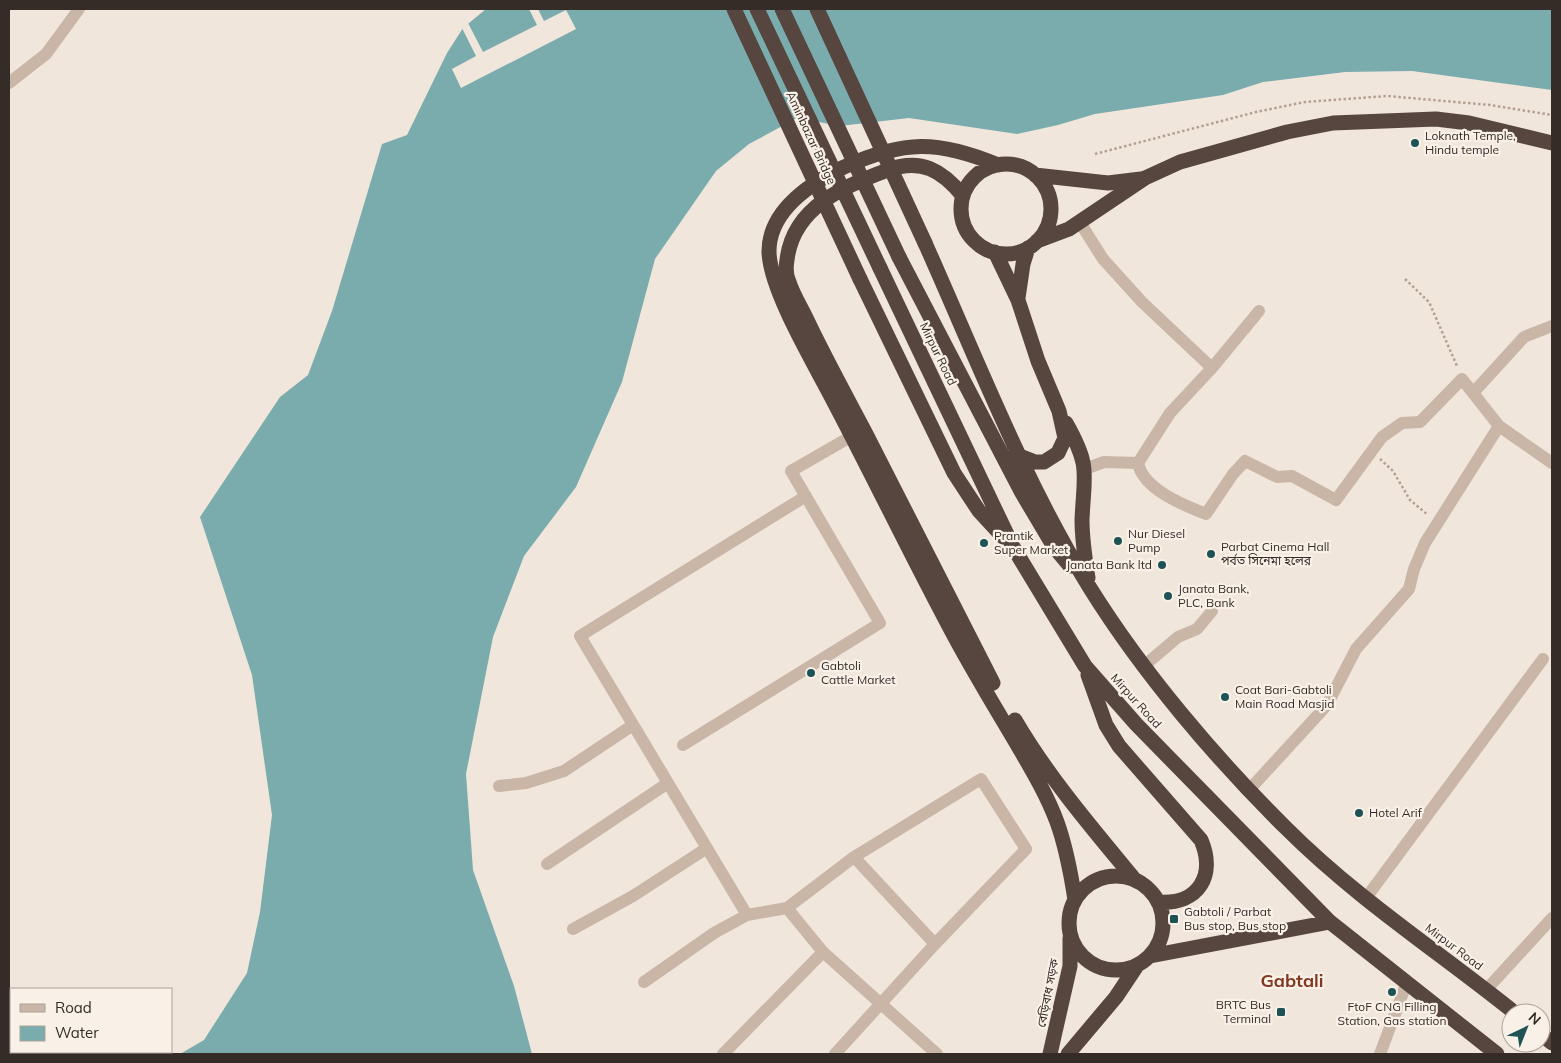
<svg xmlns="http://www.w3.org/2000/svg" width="1561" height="1063" font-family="Mulish,'Noto Sans Bengali',sans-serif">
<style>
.water{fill:#7bacad}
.pier{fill:#f1e6db}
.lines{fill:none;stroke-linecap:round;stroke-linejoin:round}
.path{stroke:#b4a092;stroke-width:2.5;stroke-dasharray:2.5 2.5;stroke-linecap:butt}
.minor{stroke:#c9b6a7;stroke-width:12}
.highway{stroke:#56463f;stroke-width:15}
.highway-bridge{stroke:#56463f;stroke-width:15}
.poi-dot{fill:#1e5356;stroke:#f9f1e7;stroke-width:2}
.labels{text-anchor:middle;stroke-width:4.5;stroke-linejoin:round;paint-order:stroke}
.poi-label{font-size:12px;fill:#352c28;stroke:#f9f1e7;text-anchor:start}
.street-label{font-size:12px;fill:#352c28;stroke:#f9f1e7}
.district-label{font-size:18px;font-weight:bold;fill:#823923;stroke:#f9f1e7}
</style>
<rect width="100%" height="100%" fill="#f1e6db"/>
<!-- water -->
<path class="water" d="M486,9h1066v81l-140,-19 -67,1 -82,10 -40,13 -128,19 -37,11 -41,9 -108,-16 -69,8 -43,-8 -48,26 -33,27 -61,88 -33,123 -46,105 -52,69 -31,81 -27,137 7,96 41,116 18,68h-352l24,-14 43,-67 13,-61 12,-97 -20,-140 -52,-158 80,-120 28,-22 24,-64 50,-167 25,-9 40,-82 16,-25z"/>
<!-- pier -->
<path class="pier" d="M529,9h9l6,12 22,-11 10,19 -115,59 -9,-19 24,-13 -15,-30 6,-5 16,31 54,-27z"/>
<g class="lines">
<!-- path -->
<path class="path" d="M1095,154l161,-42 49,-10 82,-6 103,9 62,10
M1405,279l24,23 28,64
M1380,459l13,12 17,29 18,15"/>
<!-- minor -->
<path class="minor" d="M9,83l37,-29 33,-45
M1079,221l24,38 39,43 70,66
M1473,393l51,-56 28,-11
M1138,463l32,-50 42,-45 47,-57
M1085,469l19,-7 34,1c5,26 45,42 68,51l27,-40 12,-13 32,16 15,-1 44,24 46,-63 20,-14 18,-1 42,-43 37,47 53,37
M1145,665l33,-28 19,-8 15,-18
M683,745l197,-122 -89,-152 61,-35
M499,786l27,-3 38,-12 69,-46
M1249,790l78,-85 29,-56 53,-60 5,-20 11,-26 74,-117
M854,857l81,87
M547,864l121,-81
M1366,898l177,-239
M787,908l36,44 114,102
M747,915l-167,-279 226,-140
M573,929l60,-33 74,-48
M644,982l70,-49 33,-18 40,-7 67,-51 127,-78 45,70 -91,95 -100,110
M1486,990l66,-72
M723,1054l100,-102
M1380,1054l27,-72"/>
<!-- highway -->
<path class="highway" d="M961 209a45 45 0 1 1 90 0a45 45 0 1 1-90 0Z
M998,165c-60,-25 -94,-25 -154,2 -33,16 -76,44 -75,86 2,39 45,110 64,147 40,76 77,153 117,228 21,40 45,79 68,118 14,24 29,49 39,76 9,25 14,52 18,78
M1035,175l73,8 33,-4
M963,196c-21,-26 -42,-38 -75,-26 -44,16 -95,37 -101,90 -1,6 -1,16 2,22 4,13 12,25 18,38 18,38 39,76 59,114 43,83 84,166 127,249
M1037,241l32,-12 76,-51 35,-16 107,-30 46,-9 103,-4 33,4 83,20
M925,243c52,116 98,237 165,345 53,85 126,171 197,241 69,69 152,123 228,184
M995,252l23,48 20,61 21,50 6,27 -7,15 -14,9h-9l-18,-7
M899,257l123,236 32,54 16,19
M880,268l133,279 72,119 51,58 194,198 167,132
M860,279l94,194 25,38 24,26
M1018,298l5,-34 5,-16
M1066,423c25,44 18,50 16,97 0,19 3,39 6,58
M1088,675l18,50 13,21 82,94c15,35 -2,65 -43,62
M1015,720c34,58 77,108 120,160
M1069 923a47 47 0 1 1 94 0a47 47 0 1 1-94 0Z
M1150,956l180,-34
M1541,1034l11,9
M1050,1054l20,-88v-28
M1068,1054l48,-57 20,-30"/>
<!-- highway-bridge -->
<path class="highway-bridge" d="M734,9l126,270
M757,9l123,259
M782,9l117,248
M817,9l108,234"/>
</g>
<!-- markers -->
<g class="poi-dot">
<circle cx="1415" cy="143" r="5"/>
<circle cx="1118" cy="541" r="5"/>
<circle cx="984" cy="543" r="5"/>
<circle cx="1211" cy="554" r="5"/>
<circle cx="1162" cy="565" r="5"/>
<circle cx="1168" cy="596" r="5"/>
<circle cx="811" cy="673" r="5"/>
<circle cx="1225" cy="697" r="5"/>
<circle cx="1359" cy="813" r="5"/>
<rect x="1169" y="914" width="10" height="10" rx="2.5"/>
<circle cx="1392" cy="992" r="5"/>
<rect x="1276" y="1007" width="10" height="10" rx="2.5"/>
</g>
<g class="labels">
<!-- poi labels -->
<g class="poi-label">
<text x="1425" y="140">Loknath Temple,<tspan x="1425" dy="14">Hindu temple</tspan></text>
<text x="1128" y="538">Nur Diesel<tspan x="1128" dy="14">Pump</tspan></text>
<text x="994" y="540">Prantik<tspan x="994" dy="14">Super Market</tspan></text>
<text x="1221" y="551">Parbat Cinema Hall<tspan x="1221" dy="14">পর্বত সিনেমা হলের</tspan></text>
<text x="1152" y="569" text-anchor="end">Janata Bank ltd</text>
<text x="1178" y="593">Janata Bank,<tspan x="1178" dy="14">PLC, Bank</tspan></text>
<text x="821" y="670">Gabtoli<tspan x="821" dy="14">Cattle Market</tspan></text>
<text x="1235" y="694">Coat Bari-Gabtoli<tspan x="1235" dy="14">Main Road Masjid</tspan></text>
<text x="1369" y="817">Hotel Arif</text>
<text x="1184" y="916">Gabtoli / Parbat<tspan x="1184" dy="14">Bus stop, Bus stop</tspan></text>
<text x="1271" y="1009" text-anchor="end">BRTC Bus<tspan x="1271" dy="14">Terminal</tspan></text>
<text x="1392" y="1011" text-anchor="middle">FtoF CNG Filling<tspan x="1392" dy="14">Station, Gas station</tspan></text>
</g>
<!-- street labels -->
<g class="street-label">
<text transform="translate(811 138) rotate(65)" y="4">Aminbazar Bridge</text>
<text transform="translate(938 354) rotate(64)" y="4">Mirpur Road</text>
<text transform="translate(1136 701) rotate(48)" y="4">Mirpur Road</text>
<text transform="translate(1454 947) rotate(37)" y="4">Mirpur Road</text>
<text transform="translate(1048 993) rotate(-79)" y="4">বেড়িবাধ সড়ক</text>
</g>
<!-- district labels -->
<g class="district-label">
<text x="1292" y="987">Gabtali</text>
</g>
</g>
<!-- border -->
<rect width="1561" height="1063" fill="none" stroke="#352c28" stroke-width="20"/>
<!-- legend -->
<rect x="10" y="988" width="162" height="65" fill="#f9f1e7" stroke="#aba29b"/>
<rect x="20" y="1004" width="25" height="8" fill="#c9b6a7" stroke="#aba29b"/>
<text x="55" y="1013" font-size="15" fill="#352c28">Road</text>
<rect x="20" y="1026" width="25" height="15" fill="#7bacad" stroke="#aba29b"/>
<text x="55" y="1038" font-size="15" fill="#352c28">Water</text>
<!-- north arrow -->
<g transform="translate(1526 1028) rotate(43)"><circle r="24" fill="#f9f1e7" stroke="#aba29b"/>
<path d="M0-4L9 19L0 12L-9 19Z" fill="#1e5356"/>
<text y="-8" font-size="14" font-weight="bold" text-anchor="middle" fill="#352c28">N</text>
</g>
</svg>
